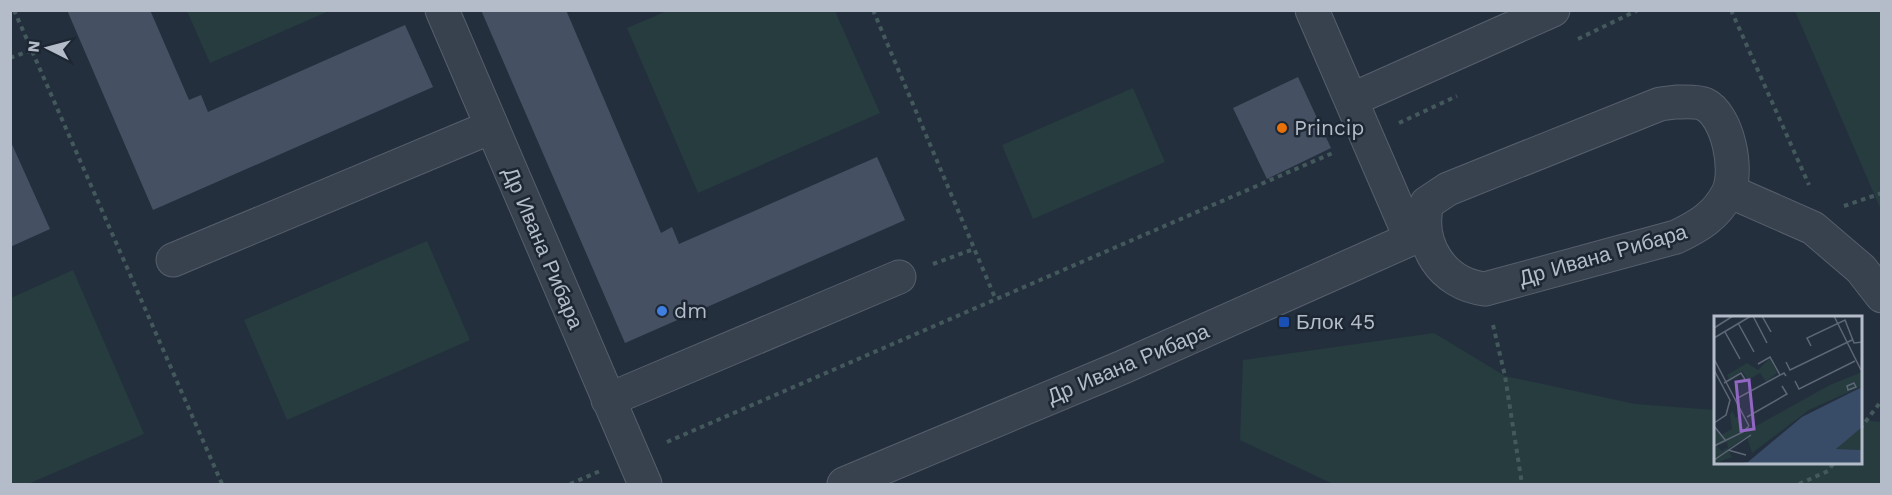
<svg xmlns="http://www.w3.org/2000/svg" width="1892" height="495" font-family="'Work Sans',sans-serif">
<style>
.green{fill:#263c3f}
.building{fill:#455162}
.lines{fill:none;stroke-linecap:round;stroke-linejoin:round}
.minor-casing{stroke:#565f6c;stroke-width:35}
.path{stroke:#44595c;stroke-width:4;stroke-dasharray:4.5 4.5;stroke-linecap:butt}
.minor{stroke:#38414e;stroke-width:33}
.food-dot{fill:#e8710a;stroke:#1d2633;stroke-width:2}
.shop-dot{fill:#3f7fe0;stroke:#1d2633;stroke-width:2}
.transit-dot{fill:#1a4fb4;stroke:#1d2633;stroke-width:2}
.labels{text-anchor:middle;stroke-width:5;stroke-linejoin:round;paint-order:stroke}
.poi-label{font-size:21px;fill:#b4bcc9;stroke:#1d2633;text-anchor:start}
.street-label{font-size:21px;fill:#b4bcc9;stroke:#1d2633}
.inset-road{fill:none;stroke:#5e6776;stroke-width:1.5}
.view{fill:#9266c3;fill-opacity:0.15;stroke:#9266c3;stroke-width:3}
.inset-edge{fill:none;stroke:#b4bcc9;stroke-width:3}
</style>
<rect width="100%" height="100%" fill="#242f3e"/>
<!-- green -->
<path class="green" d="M187,11h142l-119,52z
M667,11h168l45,102 -182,80 -71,-165z
M1795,11h86v199z
M1133,88l32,74 -132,57 -31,-74z
M427,241l43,99 -183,80 -43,-100z
M73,270l71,164 -116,50h-17v-186z
M1434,333l71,43 130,28 80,6v54h145l1,-44 20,2v62h-548l-93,-44 3,-80z"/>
<!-- building -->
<path class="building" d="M67,10h83l39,90 12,-5 7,17 197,-87 28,62 -280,123z
M481,10h85l95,223 11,-6 7,17 198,-87 28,63 -280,123z
M1298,77l33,71 -64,31 -34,-71z
M10,140l40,89 -40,18z"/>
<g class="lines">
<defs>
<path id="minor" d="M442,10l203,474
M1312,10l99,229
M1351,100l202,-90
M1676,102c8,0 21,-1 28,2 24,11 35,67 24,89 -12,23 -29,33 -52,44l-191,52c-43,-5 -68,-45 -58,-86l21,-14 212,-85z
M1729,191l84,37 48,41 21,27
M173,260l318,-133
M608,400l291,-123
M844,484l279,-117 301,-134"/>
</defs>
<!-- minor casing -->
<use href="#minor" class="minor-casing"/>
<!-- path -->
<path class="path" d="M14,10l208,474
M873,10l123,290
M1731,10l78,175
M1578,39l60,-29
M10,58l22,-8
M1399,123l58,-27
M1844,206l38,-13
M933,264l41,-15
M1493,325l12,51 17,108
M1860,429l22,-29
M667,442l668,-290
M570,484l30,-13
M1799,484l29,-13 5,-7"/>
<!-- minor -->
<use href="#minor" class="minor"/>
</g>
<!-- markers -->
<circle class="food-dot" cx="1282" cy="128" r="6"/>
<circle class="shop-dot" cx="662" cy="311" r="6"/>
<rect class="transit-dot" x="1278" y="316" width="12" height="12" rx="3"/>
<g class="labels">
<!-- poi labels -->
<g class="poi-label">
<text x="1294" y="135">Princip</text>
<text x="674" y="318">dm</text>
<text x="1296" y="329">Блок 45</text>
</g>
<!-- street labels -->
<g class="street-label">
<text transform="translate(543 248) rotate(67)" y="7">Др Ивана Рибара</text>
<text transform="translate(1603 255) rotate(-16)" y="7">Др Ивана Рибара</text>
<text transform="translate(1128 364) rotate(-23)" y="7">Др Ивана Рибара</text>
</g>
</g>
<!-- overview -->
<g transform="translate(1714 316)">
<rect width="148" height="148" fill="#242f3e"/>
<path d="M56,42l7,15 -11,9 -6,-9 -12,7 -6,-9 -13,8 -2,-4 20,-12 11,7zM148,56v14l-53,24 -57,43 -5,-16 -19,12 -1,-7 -10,4 5,5 5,-3 5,9 -18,7v-39l7,10 11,-6 -2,-14 2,-4 3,5v-12v14l6,-4 2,17h4l83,-46zM148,111v23l-26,-1 14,-15z" fill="#263c3f"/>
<path d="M148,71v40l-26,22 26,1v14h-124l10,-2 54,-45z" fill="#394c67"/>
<path class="inset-road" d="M39,0l14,27M48,0l9,16M120,0l27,54M24,7l16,29M0,12l19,-12M11,16l15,27M0,22l37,-22M97,30l-4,-8 38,-18 9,23 9,-1M0,43l35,67M72,46l4,8 62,-30M44,48l12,-7 10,18M0,54l16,30 -4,15 -12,8M81,65l4,8 56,-28M10,67l17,-10 5,8M140,67l2,4 -8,3 -1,-4zM22,83l48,-26 2,3M33,101l40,-23 -5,-8M0,110l12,15M0,130l29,-14 6,-6M14,134l18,5M0,144l37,-25"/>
<path class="view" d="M35,64l5,49 -13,2 -5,-49z"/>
<rect width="148" height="148" class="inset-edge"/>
</g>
<!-- border -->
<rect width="1892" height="495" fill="none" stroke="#b4bcc9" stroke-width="24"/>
<!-- north arrow -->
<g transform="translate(48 48) rotate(276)" stroke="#1d2633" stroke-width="4.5" paint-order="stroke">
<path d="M0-4.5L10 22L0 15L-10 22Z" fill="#b4bcc9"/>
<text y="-9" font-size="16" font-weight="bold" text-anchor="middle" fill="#b4bcc9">N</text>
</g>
</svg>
